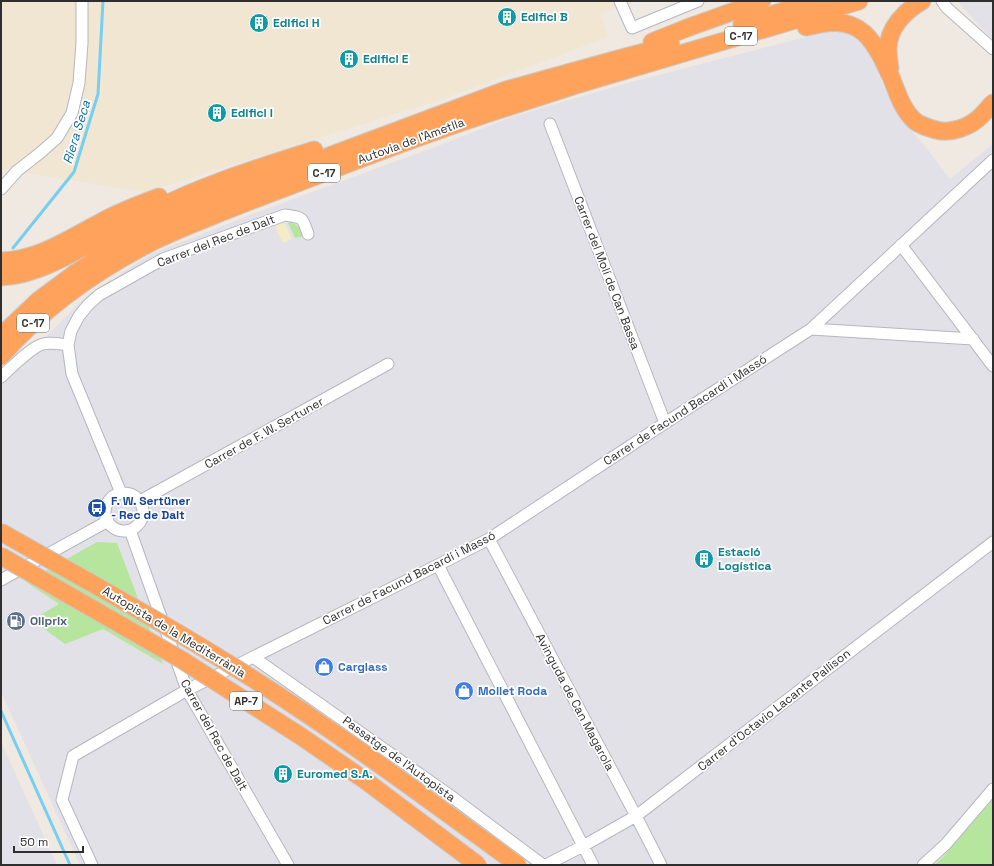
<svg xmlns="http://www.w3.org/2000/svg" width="994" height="866" font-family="'Space Grotesk',sans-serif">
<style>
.industrial{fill:#e3e1e8}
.education{fill:#f0e6d1}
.green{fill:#b6e59e}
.sand{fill:#f3ecc5}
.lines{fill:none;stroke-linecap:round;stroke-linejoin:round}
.stream{stroke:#75cff0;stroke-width:3}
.minor-casing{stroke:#b4b7c1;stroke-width:13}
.highway-casing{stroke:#c9c9c9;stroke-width:19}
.minor{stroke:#fff;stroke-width:11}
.highway{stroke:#ffa35c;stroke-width:17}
.highway-bridge-casing{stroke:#c9c9c9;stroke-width:19;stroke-linecap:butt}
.highway-bridge{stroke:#ffa35c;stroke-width:17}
.labels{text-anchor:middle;stroke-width:3.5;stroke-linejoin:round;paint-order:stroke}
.shield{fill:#fff;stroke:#6d6d6d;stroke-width:1}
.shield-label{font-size:11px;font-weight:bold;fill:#2e2e2e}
.culture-label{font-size:12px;font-weight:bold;fill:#0d838f;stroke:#fff;text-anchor:start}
.street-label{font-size:12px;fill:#2e2e2e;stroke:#fff}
.transit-label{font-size:12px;font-weight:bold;fill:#164399;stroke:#fff;text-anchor:start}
.service-label{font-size:12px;font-weight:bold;fill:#4e5e75;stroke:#fff;text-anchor:start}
.shop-label{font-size:12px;font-weight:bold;fill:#366cbe;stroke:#fff;text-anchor:start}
.water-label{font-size:13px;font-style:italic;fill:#0d6fa3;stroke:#fff}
</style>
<rect width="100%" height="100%" fill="#efe9e1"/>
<!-- industrial -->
<path class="industrial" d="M958,1h35v39l-28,-30z
M833,30l20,4 14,13 20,47 18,29 23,27 22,29 43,-35v655l-50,58 -9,8h-854l-79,-173v-309l84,-86 66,-43 107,-42 185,-68 68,-27 124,-36z
M1,742l56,123h-56z"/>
<!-- education -->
<path class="education" d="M1,1h634l-35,12 8,24 -171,64 -292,91 -138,-22 -6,1z"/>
<!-- green -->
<path class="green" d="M292,222l8,6 3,8 -8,2 -7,-15z
M97,542l20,1 46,121 -60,-35 -38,15 -33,-24 27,-16 -33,-22z
M993,799v65l-1,1h-58l9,-8z"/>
<!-- sand -->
<path class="sand" d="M285,223l7,16 -9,4 -8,-17z"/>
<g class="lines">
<!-- stream -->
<path class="stream" d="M13,248l61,-76 24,-78 5,-93
M1,711l69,154"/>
<defs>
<path id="minor" d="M620,1l12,27 66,-27
M942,1l5,7 46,41
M550,124l115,299
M1,189l16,-18 23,-18 17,-15 15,-25 7,-30 3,-40v-42
M901,245l92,121
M811,329l162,10
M1,377c10,-9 30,-30 42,-33 8,-2 17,0 25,1
M121,493l-49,-119 -4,-29 3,-14 8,-15 9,-11 11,-10 64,-36 122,-44c18,3 17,1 23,19
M105 512a19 19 0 1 1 38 0a19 19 0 1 1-38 0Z
M140,501l248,-137
M130,530l57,160 101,175
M489,539l147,277 25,49
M438,565l155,300
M1,580l107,-59
M253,657l195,137 95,71
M92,865l-30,-65 11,-44 114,-66 251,-125 51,-26 176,-116 146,-94 182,-169
M546,865l37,-19 53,-30 357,-274
M923,865l23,-21 47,-55"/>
<path id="highway" d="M742,24l73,-23
M806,27c21,-5 41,-9 58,6 8,7 13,16 18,25 3,7 6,13 9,19 7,17 11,33 25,45 6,4 13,6 20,8 15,4 34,-3 45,-14 4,-4 8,-9 12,-13
M652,42l35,-14 75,-27
M890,68c-1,-6 -2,-13 -2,-19 0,-21 17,-38 34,-48
M1,261c38,-1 69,-23 102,-40 18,-10 37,-17 56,-24
M1,277c31,-1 63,-19 90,-34 22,-12 44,-24 67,-35 50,-25 103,-41 156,-58
M1,336l38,-36 23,-17 12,-9 36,-24 19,-11 16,-8 34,-16 75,-31 252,-94 112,-31 53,-14
M1,356c41,-47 93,-84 149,-113 26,-13 53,-23 80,-34 35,-14 71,-27 107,-41 62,-24 126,-47 190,-67 32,-11 64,-21 96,-30l236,-70"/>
</defs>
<!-- minor casing -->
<use href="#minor" class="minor-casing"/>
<!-- highway casing -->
<use href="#highway" class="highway-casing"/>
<!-- minor -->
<use href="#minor" class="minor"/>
<!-- highway -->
<use href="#highway" class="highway"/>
<defs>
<path id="highway-bridge" d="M1,532c75,43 151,84 225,130 101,62 196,133 292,203
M1,556l181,104 120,77 64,44 112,84"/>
</defs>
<!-- highway-bridge casing -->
<use href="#highway-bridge" class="highway-bridge-casing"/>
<!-- highway-bridge -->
<use href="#highway-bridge" class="highway-bridge"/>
</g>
<!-- icons -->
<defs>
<symbol id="building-disc" viewBox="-11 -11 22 22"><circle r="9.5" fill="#0f9aa8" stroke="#fff"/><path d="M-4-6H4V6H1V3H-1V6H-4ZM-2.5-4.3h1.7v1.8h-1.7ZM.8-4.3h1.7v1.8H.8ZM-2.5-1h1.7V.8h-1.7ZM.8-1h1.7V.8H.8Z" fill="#fff"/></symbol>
<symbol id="bus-disc" viewBox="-11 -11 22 22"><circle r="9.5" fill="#1a4fb4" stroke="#fff"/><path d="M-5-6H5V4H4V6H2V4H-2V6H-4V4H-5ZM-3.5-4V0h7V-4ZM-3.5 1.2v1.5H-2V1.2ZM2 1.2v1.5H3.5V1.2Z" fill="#fff"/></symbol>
<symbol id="fuel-disc" viewBox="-11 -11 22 22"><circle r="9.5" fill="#5c6f8a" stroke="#fff"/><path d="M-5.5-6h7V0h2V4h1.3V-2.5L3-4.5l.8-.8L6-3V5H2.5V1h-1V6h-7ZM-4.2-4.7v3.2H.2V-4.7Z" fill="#fff"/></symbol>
<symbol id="shop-disc" viewBox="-11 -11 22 22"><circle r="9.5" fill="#3f7fe0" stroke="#fff"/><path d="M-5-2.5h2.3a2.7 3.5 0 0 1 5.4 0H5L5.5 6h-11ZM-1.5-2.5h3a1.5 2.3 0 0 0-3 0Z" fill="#fff"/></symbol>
</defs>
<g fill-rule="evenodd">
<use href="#building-disc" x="496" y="6" width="22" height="22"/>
<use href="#building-disc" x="248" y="12" width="22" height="22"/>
<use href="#building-disc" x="338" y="48" width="22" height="22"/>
<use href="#building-disc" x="206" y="102" width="22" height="22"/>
<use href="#bus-disc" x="86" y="497" width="22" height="22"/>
<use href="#building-disc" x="693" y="548" width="22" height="22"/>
<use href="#fuel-disc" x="5" y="610" width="22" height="22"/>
<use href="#shop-disc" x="313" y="656" width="22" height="22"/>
<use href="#shop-disc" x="453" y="680" width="22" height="22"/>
<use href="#building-disc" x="272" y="763" width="22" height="22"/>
</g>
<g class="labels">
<!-- shield labels -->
<g class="shield">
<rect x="725" y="27" width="32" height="18" rx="3"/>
<rect x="308" y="164" width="32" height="18" rx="3"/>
<rect x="17" y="314" width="32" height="18" rx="3"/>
<rect x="230" y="692" width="32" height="18" rx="3"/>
</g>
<g class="shield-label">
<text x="741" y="40">C-17</text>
<text x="324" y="177">C-17</text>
<text x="33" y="327">C-17</text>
<text x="246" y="705">AP-7</text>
</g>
<!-- culture labels -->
<g class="culture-label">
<text x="521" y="21">Edifici B</text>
<text x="273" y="27">Edifici H</text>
<text x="363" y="63">Edifici E</text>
<text x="231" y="117">Edifici I</text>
<text x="718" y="556">Estació<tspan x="718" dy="14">Logística</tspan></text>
<text x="297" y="778">Euromed S.A.</text>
</g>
<!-- street labels -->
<g class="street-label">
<text transform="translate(411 141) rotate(-20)" y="4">Autovia de l'Ametlla</text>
<text transform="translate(216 241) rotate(-21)" y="4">Carrer del Rec de Dalt</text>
<text transform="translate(607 273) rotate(69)" y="4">Carrer del Molí de Can Bassa</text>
<text transform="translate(685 410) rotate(-33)" y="4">Carrer de Facund Bacardí i Massó</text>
<text transform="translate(264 433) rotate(-29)" y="4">Carrer de F. W. Sertuner</text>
<text transform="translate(409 578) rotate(-27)" y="4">Carrer de Facund Bacardí i Massó</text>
<text transform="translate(174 632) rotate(31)" y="4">Autopista de la Mediterrània</text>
<text transform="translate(575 702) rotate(62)" y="4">Avinguda de Can Magarola</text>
<text transform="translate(774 710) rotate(-38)" y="4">Carrer d'Octavio Lacante Pallison</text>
<text transform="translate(214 735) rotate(61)" y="4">Carrer del Rec de Dalt</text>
<text transform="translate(399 759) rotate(36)" y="4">Passatge de l'Autopista</text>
</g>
<!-- transit labels -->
<g class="transit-label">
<text x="111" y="505">F. W. Sertüner<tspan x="111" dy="14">- Rec de Dalt</tspan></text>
</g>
<!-- service labels -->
<g class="service-label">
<text x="30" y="625">Oilprix</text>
</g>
<!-- shop labels -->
<g class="shop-label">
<text x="338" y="671">Carglass</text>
<text x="478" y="695">Mollet Roda</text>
</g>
<!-- water labels -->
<g class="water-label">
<text transform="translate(76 132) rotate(-73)" y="5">Riera Seca</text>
</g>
</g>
<!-- border -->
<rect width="994" height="866" fill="none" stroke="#2e2e2e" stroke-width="4"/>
<!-- scale -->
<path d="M14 846v6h69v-6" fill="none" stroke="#2e2e2e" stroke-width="2"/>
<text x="20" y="846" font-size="12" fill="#2e2e2e" stroke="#ffffff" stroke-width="3" paint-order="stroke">50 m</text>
</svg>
